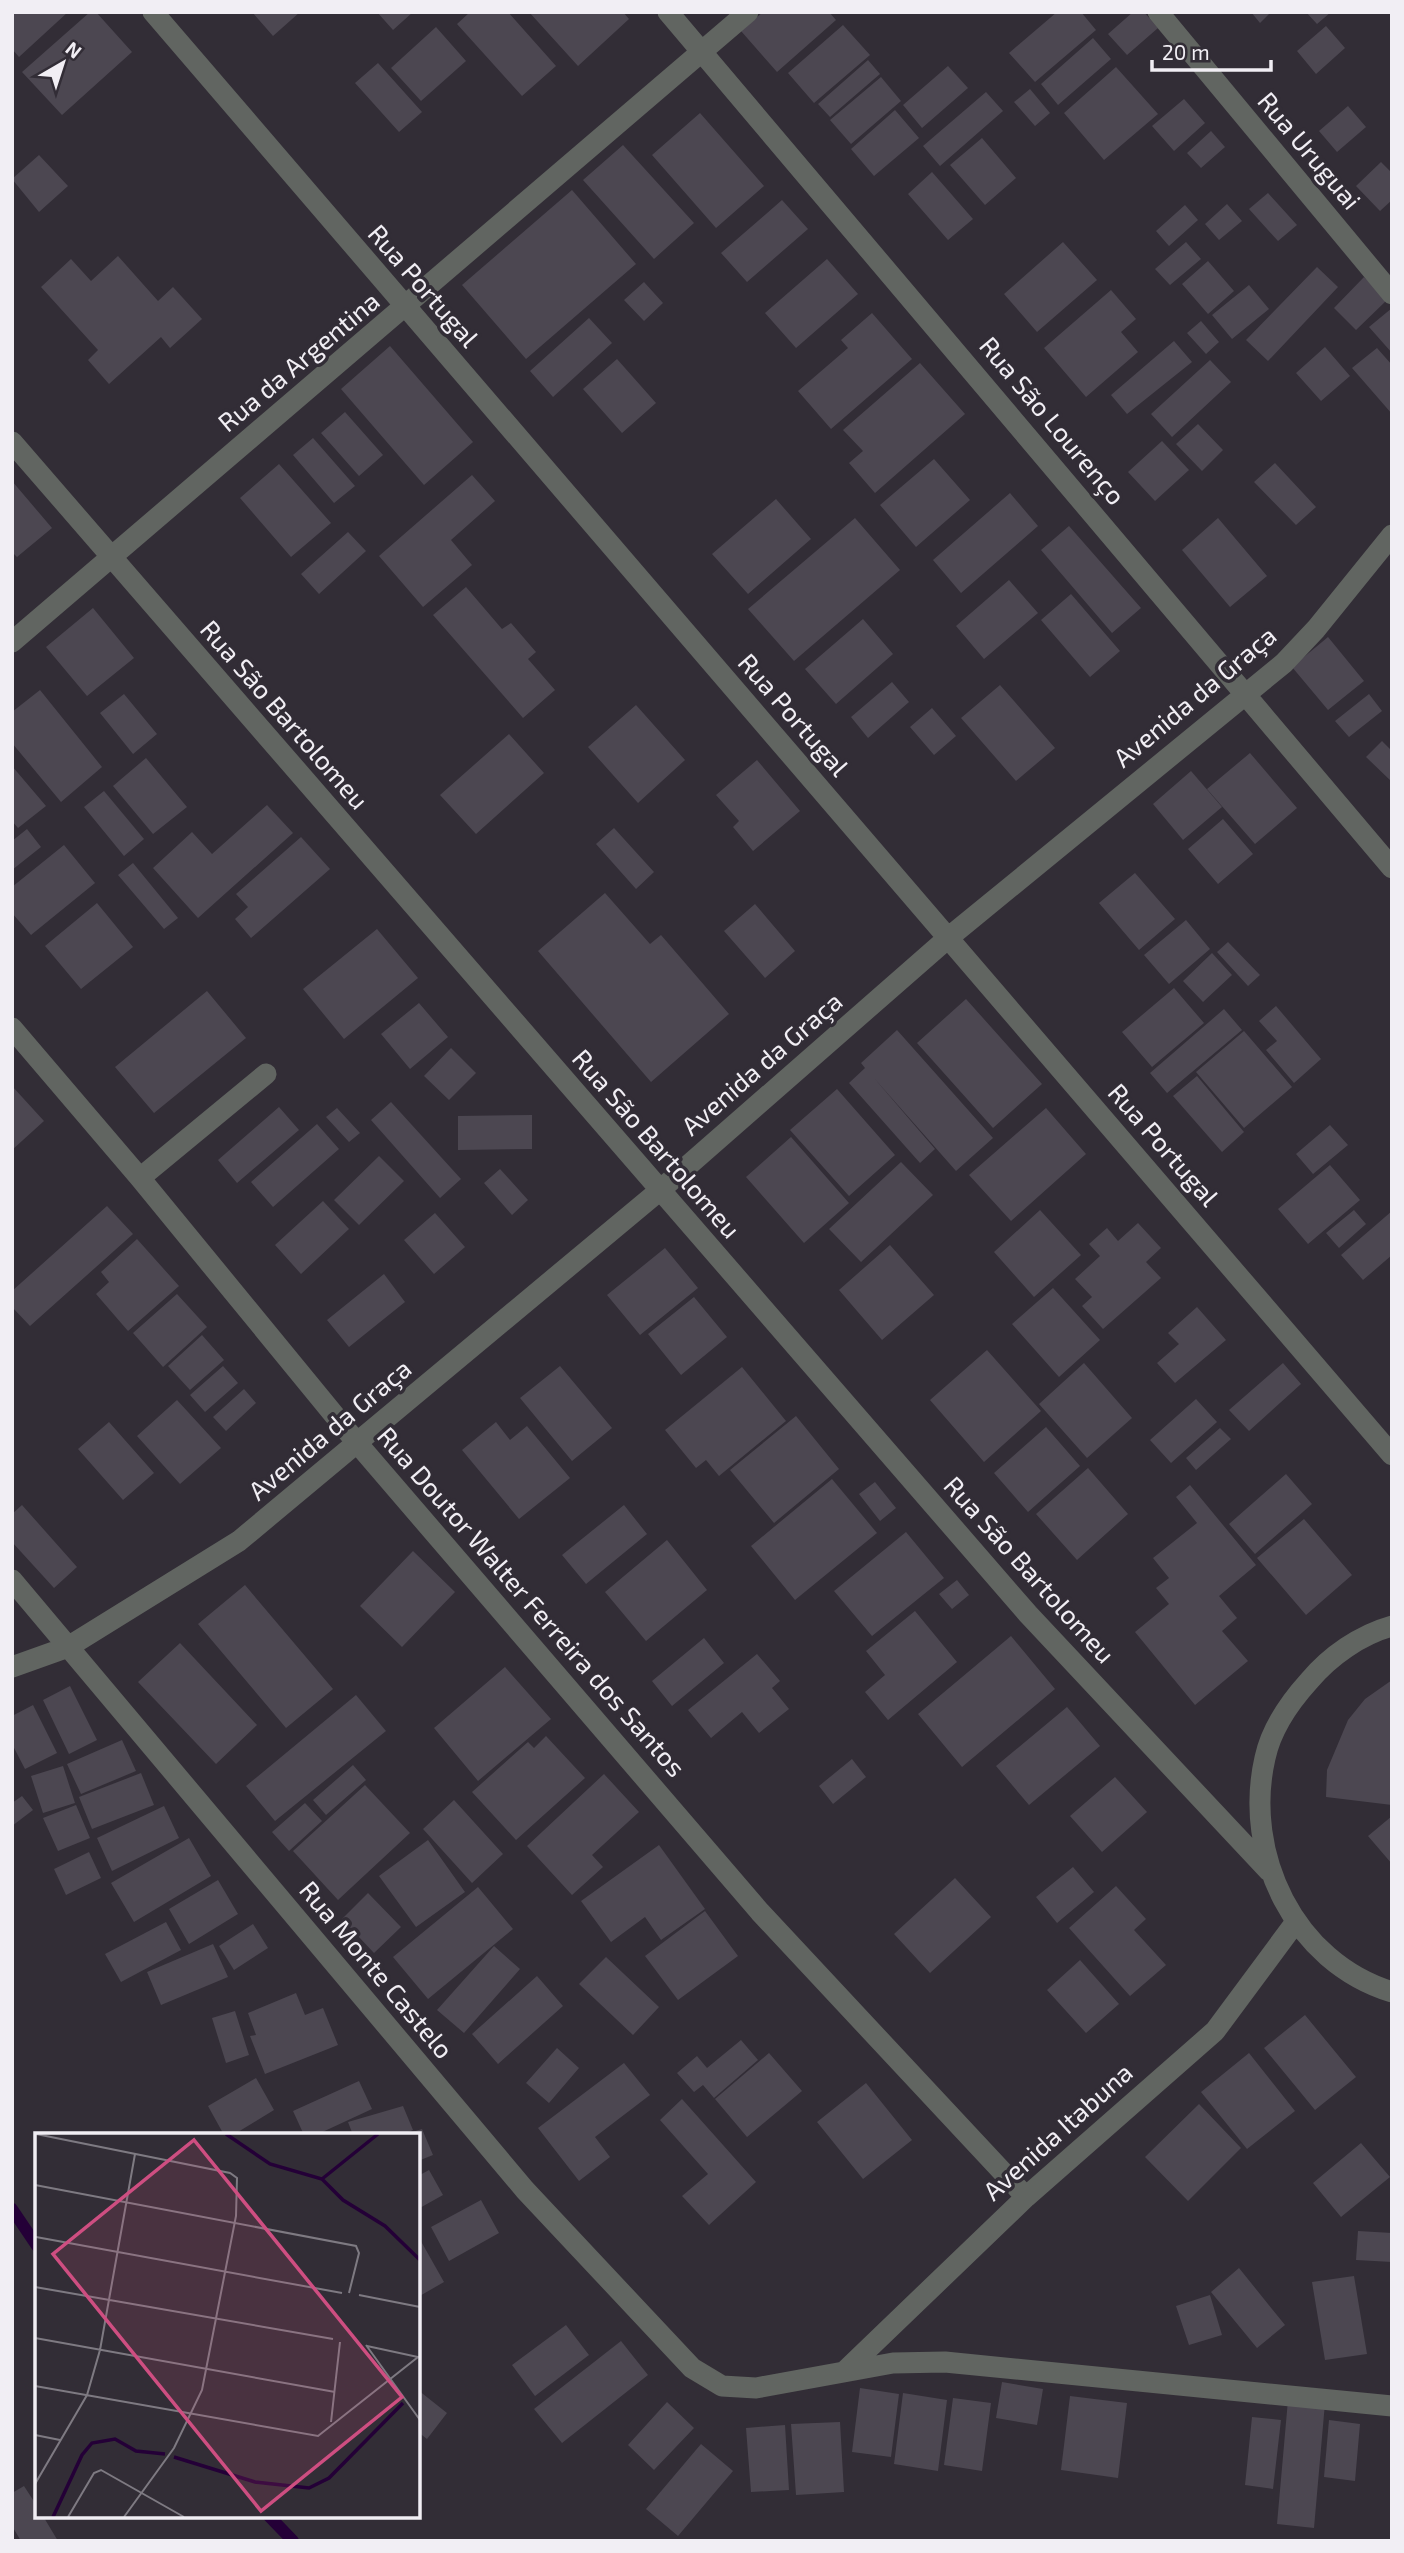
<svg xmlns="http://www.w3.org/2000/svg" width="1404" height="2553" font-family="'Exo 2',sans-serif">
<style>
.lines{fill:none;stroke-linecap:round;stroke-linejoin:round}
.stream{stroke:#240037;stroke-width:12}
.building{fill:#4c4751}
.minor{stroke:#616561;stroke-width:21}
.labels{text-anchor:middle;stroke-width:7;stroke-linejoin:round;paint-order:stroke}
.street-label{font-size:26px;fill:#f1eef4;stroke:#322d36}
.inset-river{fill:none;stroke:#240037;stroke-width:3.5}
.inset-road{fill:none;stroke:#7e7a82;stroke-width:2}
.view{fill:#ce4e81;fill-opacity:0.15;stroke:#ce4e81;stroke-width:3.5}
.inset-edge{fill:none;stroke:#f1eef4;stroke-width:3.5}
</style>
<rect width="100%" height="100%" fill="#322d36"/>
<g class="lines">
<!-- stream -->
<path class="stream" d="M12,2209l25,37
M269,2516l24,25"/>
</g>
<!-- building -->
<path class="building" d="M12,12h56l-49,45 -7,-8z
M90,12h6l36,40 -70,63 -40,-43z
M252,12h48l-27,24z
M377,12h36l-20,18z
M470,12h38l48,54 -34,30 -65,-72z
M529,12h94l6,7 -51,47z
M763,12h66l7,8 -59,52 -36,-41z
M1057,12h24l15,18 -61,52 -26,-29z
M1133,12h11l14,16 -31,27 -19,-21z
M1251,12h20l-11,11z
M1306,12h25l-14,12z
M843,25l27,30 -56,48 -26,-30z
M1326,26l19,22 -29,26 -19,-23z
M436,27l30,34 -45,40 -30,-33z
M1093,38l18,21 -53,46 -17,-21z
M868,60l12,14 -50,43 -12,-13z
M378,63l44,49 -23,20 -44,-49z
M948,66l20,22 -46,40 -19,-23z
M1116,67l42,47 -54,46 -40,-47z
M881,77l20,24 -50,43 -21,-24z
M1030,89l20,24 -15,13 -21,-24z
M986,92l17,19 -63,55 -17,-20z
M1184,99l21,24 -31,28 -22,-25z
M1348,106l18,21 -29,25 -18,-21z
M895,110l24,28 -45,38 -23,-27z
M700,113l64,73 -48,42 -64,-73z
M1211,131l14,16 -24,21 -14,-15z
M982,138l34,40 -31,27 -35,-40z
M623,145l71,78 -40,36 -71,-79z
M39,155l29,31 -29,26 -27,-33z
M1381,162l11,11v27l-12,11 -24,-25z
M932,172l41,47 -25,21 -40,-46z
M572,190l64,74 -110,95 -64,-74z
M1268,193l29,32 -19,16 -29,-32z
M782,200l26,29 -61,53 -26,-29z
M1227,204l15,17 -23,19 -14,-16z
M1185,205l13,15 -29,26 -13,-15z
M1063,242l34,38 -60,52 -33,-38z
M1186,242l15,17 -31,26 -15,-16z
M118,256l40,45 15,-14 29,32 -32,29 -9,-11 -52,47 -21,-24 10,-10 -57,-63 30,-28 20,22z
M827,259l31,35 -62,54 -31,-35z
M1208,261l26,30 -26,23 -26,-30z
M1317,267l21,20 -70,74 -22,-21z
M1364,277l23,23 -31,30 -22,-22z
M644,282l19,21 -19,18 -20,-21z
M1249,285l20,24 -37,30 -20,-24z
M1111,290l25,29 -15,13 17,20 -52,45 -42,-49z
M1392,308v45l-23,-26z
M872,313l40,46 -81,70 -33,-38 50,-43 -7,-8z
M589,318l23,25 -59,54 -23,-26z
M1201,321l18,21 -13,12 -19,-21z
M1174,341l18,21 -65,52 -16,-19z
M390,346l83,96 -49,43 -83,-96z
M1325,347l25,29 -29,25 -25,-28z
M1377,348l15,17v49l-40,-46z
M617,359l39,44 -34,30 -39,-44z
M1210,360l21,22 -59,55 -21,-23z
M920,363l45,51 -90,79 -26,-30 14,-12 -20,-21z
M345,412l38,43 -24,21 -38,-43z
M1198,424l25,26 -21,21 -26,-27z
M313,438l42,48 -21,17 -41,-48z
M1162,441l27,29 -34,31 -27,-29z
M934,459l36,41 -54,47 -36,-42z
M1275,463l41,44 -20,18 -42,-43z
M279,464l52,59 -40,34 -51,-59z
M472,475l23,26 -44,39 21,25 -49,42 -44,-51z
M12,481l40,47 -35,29 -5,-5z
M1010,493l28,33 -77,67 -28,-33z
M776,499l35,40 -63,55 -36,-40z
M855,518l45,52 -106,91 -46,-52z
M1218,518l49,58 -37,31 -48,-57z
M1069,526l72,82 -29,25 -71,-83z
M348,532l18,19 -47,43 -18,-20z
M1009,580l29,33 -54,46 -28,-33z
M466,587l36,42 9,-6 25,29 -8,7 27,31 -32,28 -90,-103z
M1071,594l49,57 -30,26 -49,-57z
M93,608l41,50 -47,38 -41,-49z
M863,619l30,35 -57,50 -31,-35z
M1328,637l36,44 -36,29 -36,-43z
M892,682l17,20 -41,36 -17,-21z
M1000,685l55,63 -39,33 -55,-63z
M40,690l62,77 -41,35 -49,-59v-31z
M124,694l33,40 -24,20 -33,-41z
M1369,694l13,17 -33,26 -14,-16z
M636,705l49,55 -47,43 -50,-56z
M932,708l24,28 -22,19 -24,-28z
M509,734l35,39 -68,61 -36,-39z
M1382,741l10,10v31l-26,-25z
M1250,753l47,55 -42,36 -48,-55z
M146,758l41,49 -34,27 -40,-48z
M757,760l43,51 -47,40 -20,-24 6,-6 -23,-26z
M12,766l34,40 -28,22 -6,-7z
M1191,771l31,36 -39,33 -30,-36z
M104,791l40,48 -20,17 -40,-49z
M267,805l26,28 -95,85 -45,-50 39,-36 20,22z
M1223,819l30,35 -35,30 -30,-35z
M614,828l40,44 -18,17 -40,-45z
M27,829l14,18 -29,23v-29z
M301,837l29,32 -79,69 -16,-19 13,-12 -12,-13z
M64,845l31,38 -64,52 -19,-22v-26z
M133,863l45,55 -14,11 -46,-54z
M1135,873l40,46 -36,31 -40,-47z
M605,893l45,51 11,-9 68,79 -78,68 -113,-131z
M97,903l36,44 -52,42 -36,-43z
M755,904l40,47 -30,27 -41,-47z
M1186,920l24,29 -41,35 -25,-29z
M377,929l41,49 -74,61 -41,-50z
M1228,942l32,33 -12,11 -31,-34z
M1212,953l20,22 -29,27 -20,-21z
M1174,988l30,35 -52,44 -30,-35z
M207,991l39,47 -92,75 -39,-46z
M966,999l76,85 -49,44 -76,-85z
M419,1003l29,34 -38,32 -29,-35z
M1276,1006l45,53 -27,24 -28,-33 11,-9 -18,-20z
M1224,1009l18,21 -75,63 -17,-20z
M897,1030l96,108 -37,33 -82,-93 61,71 -15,14 -71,-80 16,-15 -4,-5z
M1244,1031l48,56 -48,41 -48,-56z
M451,1048l25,25 -27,27 -25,-24z
M1197,1076l47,56 -22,20 -49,-56z
M12,1086l32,35 -32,29z
M837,1089l58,66 -46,41 -59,-66z
M391,1102l70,77 -21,19 -69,-78z
M279,1107l20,23 -62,53 -19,-23z
M337,1108l23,25 -11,9 -23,-25z
M1046,1108l40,46 -75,67 -42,-46z
M532,1115v34l-74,1v-34z
M317,1124l22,25 -66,58 -22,-25z
M1330,1125l18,20 -35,29 -17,-20z
M791,1137l58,66 -45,40 -58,-66z
M379,1156l25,25 -45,44 -25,-25z
M901,1162l32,33 -72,67 -32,-33z
M1330,1165l30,35 -52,44 -30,-35z
M500,1169l28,31 -16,15 -28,-32z
M323,1201l26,28 -48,45 -26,-29z
M107,1206l26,28 -103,92 -18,-19v-16z
M1040,1210l41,45 -47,42 -40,-45z
M1354,1210l12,14 -27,24 -13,-15z
M1392,1211v44l-29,25 -22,-25z
M435,1213l30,34 -31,27 -30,-34z
M1138,1223l23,25 -15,14 15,16 -58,51 -21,-23 10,-9 -17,-18 25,-23 -11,-12 18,-16 11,13z
M137,1239l42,47 -51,45 -32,-37 13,-12 -8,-10z
M890,1245l44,50 -52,45 -43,-50z
M665,1248l33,40 -58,47 -33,-40z
M384,1274l21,28 -56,45 -22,-27z
M1053,1288l47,52 -41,37 -47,-53z
M177,1294l30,33 -44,40 -30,-34z
M694,1297l33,40 -46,38 -33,-41z
M1197,1307l29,33 -51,43 -18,-20 22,-19 -11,-11z
M202,1335l22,25 -34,30 -22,-24z
M987,1350l54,61 -57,51 -54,-62z
M1084,1363l48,55 -45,40 -48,-54z
M1283,1363l18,21 -52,47 -20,-21z
M223,1366l15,17 -33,29 -15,-17z
M560,1366l52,62 -40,33 -52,-63z
M742,1367l44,54 -67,55 -13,-16 -10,8 -31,-38z
M244,1389l12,14 -30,28 -13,-14z
M1196,1399l21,23 -46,41 -21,-23z
M177,1400l44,48 -41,36 -43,-48z
M796,1416l43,53 -65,54 -44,-53z
M109,1422l45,51 -31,27 -45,-51z
M496,1422l14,18 17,-14 43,52 -51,41 -57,-69z
M1046,1427l34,39 -52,46 -34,-39z
M1220,1428l11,11 -35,31 -10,-12z
M1088,1468l40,46 -51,46 -41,-46z
M1286,1474l26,30 -57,50 -26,-30z
M832,1479l45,54 -82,67 -44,-54z
M875,1482l21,26 -16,13 -21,-27z
M1190,1485l66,80 -37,31 18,22 -15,13 26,30 -53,44 -60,-73 34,-28 -13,-16 13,-10 -16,-20 44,-35 -21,-26z
M22,1505l55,62 -23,21 -42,-46v-28z
M624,1505l23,29 -61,50 -24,-29z
M1304,1519l48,56 -46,40 -49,-57z
M906,1532l38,46 -72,58 -38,-45z
M667,1540l40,50 -61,51 -41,-49z
M413,1551l42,41 -53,55 -42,-41z
M957,1580l12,15 -17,14 -13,-15z
M245,1585l88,104 -47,39 -88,-104z
M915,1611l42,51 -69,58 -23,-28 20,-17 -19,-24z
M1011,1636l44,53 -93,78 -44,-53z
M704,1638l20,25 -52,43 -20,-25z
M180,1643l77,82 -41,39 -78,-82z
M757,1654l23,27 -8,7 17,21 -30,24 -17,-21 -31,26 -23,-28z
M505,1667l46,52 -73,62 -44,-53z
M1392,1680v125l-66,-8 1,-27 21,-50 17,-21z
M70,1686l27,54 -28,14 -26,-54z
M356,1695l30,36 -111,90 -29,-35z
M33,1705l24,48 -32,16 -13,-25v-28z
M1067,1707l33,39 -71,59 -33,-39z
M546,1736l39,42 -69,62 -44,-48 56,-50 6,6z
M122,1740l14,31 -55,23 -14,-30z
M852,1759l14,18 -33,27 -14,-18z
M353,1765l13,15 -40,35 -13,-15z
M63,1766l12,37 -32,10 -12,-37z
M141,1773l13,32 -62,24 -13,-32z
M604,1774l35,38 -47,43 11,12 -31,28 -45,-49z
M1115,1777l32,35 -45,40 -32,-36z
M365,1785l45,48 -72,67 -45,-49z
M22,1796l11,14 -21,16v-23z
M454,1800l49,54 -31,29 -49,-54z
M305,1803l17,18 -33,30 -17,-19z
M76,1805l14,33 -32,13 -15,-33z
M164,1806l15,32 -67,33 -15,-33z
M1392,1816v48l-24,-28z
M189,1838l22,38 -77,46 -23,-39z
M428,1840l37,52 -49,35 -37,-51z
M659,1845l46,64 -44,31 -16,-23 -34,25 -30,-41z
M89,1852l12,26 -35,17 -12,-26z
M1073,1867l21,25 -37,31 -21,-26z
M955,1878l36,39 -61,56 -36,-39z
M218,1880l20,34 -49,30 -20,-35z
M1116,1886l30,33 -12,11 32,35 -36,31 -61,-68z
M478,1887l35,42 -85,70 -35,-42z
M368,1893l33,34 -27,26 -32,-34z
M705,1911l33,45 -60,44 -33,-44z
M166,1922l15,28 -60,32 -16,-28z
M253,1924l15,24 -34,22 -15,-24z
M213,1944l15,33 -67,28 -14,-33z
M494,1946l26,23 -56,64 -27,-23z
M606,1957l53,50 -26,28 -54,-51z
M1080,1960l39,44 -33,29 -39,-43z
M537,1976l26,30 -65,58 -26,-30z
M296,1993l9,22 18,-7 15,37 -73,29 -15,-38 6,-1 -8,-22z
M235,2011l14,44 -23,8 -14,-45z
M1305,2015l51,62 -41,33 -51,-62z
M741,2040l17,20 -44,38 -11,-13 -9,7 -17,-19 20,-17 10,12z
M557,2048l22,20 -30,35 -23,-20z
M769,2053l33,38 -55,46 -32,-38z
M1249,2053l46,58 -48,38 -46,-57z
M624,2063l26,32 -55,42 15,20 -31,24 -41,-53z
M256,2078l18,32 -41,25h-9l-16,-29z
M359,2081l13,28 -56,26h-12l-11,-24z
M866,2083l46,57 -49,39 -46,-57z
M682,2099l74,83 -47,43 -27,-29 26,-22 -48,-54z
M1199,2104l42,44 -53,53 -43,-44z
M403,2106l10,24 -12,5h-48l-5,-13z
M422,2129l11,26 -15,6v-26l-12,-1z
M1361,2143l29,34 -49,40 -28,-34z
M429,2170l14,25 -25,14v-33z
M481,2200l18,33 -50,28 -18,-34z
M1358,2231l34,2v29l-36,-2z
M418,2236l26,46 -26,15z
M1239,2268l46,57 -28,23 -46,-56z
M1354,2276l13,78 -42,6 -13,-78z
M1210,2295l12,40 -33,10 -13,-39z
M566,2325l23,30 -54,41 -23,-31z
M621,2341l27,34 -86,68 -28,-34z
M1002,2382l41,7 -6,36 -41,-7z
M860,2388l39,6 -8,63 -39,-5z
M418,2390l29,23 -20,26 -9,-7z
M903,2393l44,7 -9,71 -44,-7z
M1070,2396l57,7 -9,75 -57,-8z
M953,2398l38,5 -9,68 -38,-6z
M1288,2400l37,3 -11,125 -37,-4z
M667,2402l27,26 -40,42 -26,-25z
M1252,2417l29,3 -8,69 -28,-4z
M1329,2420l31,4 -5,57 -31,-4z
M840,2422l4,70 -48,3 -5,-71z
M785,2425l4,65 -38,2 -5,-64z
M701,2444l32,27 -55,65 -32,-27z
M24,2486l13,20v10h6l15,25h-37l-9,-15v-33z"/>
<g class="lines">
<!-- minor -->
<path class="minor" d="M153,12l1239,1443
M668,12l724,856
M1158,12l234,282
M12,442l1016,1172 241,257
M12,642l736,-630
M12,1028l128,150 218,266 402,468 266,285
M140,1178l126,-104
M12,1580l513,610 167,178 30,18 34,2 137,-25 52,-1 447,44
M1392,1626c-32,9 -62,30 -83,55 -19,21 -38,49 -44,77 -22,96 29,204 127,234
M12,1667l56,-20 171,-106 420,-350 289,-253 336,-275 32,-34 76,-94
M845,2371l181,-174 189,-166 80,-108"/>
</g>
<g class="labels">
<!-- street labels -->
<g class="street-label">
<text transform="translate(1309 151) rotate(50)" y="9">Rua Uruguai</text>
<text transform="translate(423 286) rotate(49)" y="9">Rua Portugal</text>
<text transform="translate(299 362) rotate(-40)" y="9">Rua da Argentina</text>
<text transform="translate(1052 421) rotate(50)" y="9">Rua São Lourenço</text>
<text transform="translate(1195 697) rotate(-40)" y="9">Avenida da Graça</text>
<text transform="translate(284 715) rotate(49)" y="9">Rua São Bartolomeu</text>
<text transform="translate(793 715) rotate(49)" y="9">Rua Portugal</text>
<text transform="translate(762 1064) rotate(-41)" y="9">Avenida da Graça</text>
<text transform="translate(656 1144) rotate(49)" y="9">Rua São Bartolomeu</text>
<text transform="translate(1163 1145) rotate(49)" y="9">Rua Portugal</text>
<text transform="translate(330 1430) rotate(-40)" y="9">Avenida da Graça</text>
<text transform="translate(1029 1570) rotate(48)" y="9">Rua São Bartolomeu</text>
<text transform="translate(531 1602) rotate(49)" y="9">Rua Doutor Walter Ferreira dos Santos</text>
<text transform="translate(376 1970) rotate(50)" y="9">Rua Monte Castelo</text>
<text transform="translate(1058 2132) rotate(-42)" y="9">Avenida Itabuna</text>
</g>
</g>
<!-- overview -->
<g transform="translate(35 2133)">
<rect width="385" height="385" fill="#322d36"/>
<path class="inset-river" d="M191,1l44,30 52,15 21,21 42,26 35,34M287,46l56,-45M139,324l81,25 54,6 20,-10 74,-75M18,384l29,-62 10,-12 23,-4 21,12 29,3"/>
<path class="inset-road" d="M1,1l194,39 7,5 -1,38 -34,174 -28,58 -50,69M0,52l321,61 3,7 -10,40M1,104l306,56M0,154l298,52M324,162l61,12M0,205l300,54M331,212l54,75M0,253l283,50 100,-79 -51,-11M296,289l9,-80M0,302l25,5M0,351l52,-89 13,-45 35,-196M33,384l26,-44 7,-3 83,47"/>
<path class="view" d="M159,7l208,257 -141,114 -208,-257z"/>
<rect width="385" height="385" class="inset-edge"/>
</g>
<!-- border -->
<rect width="1404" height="2553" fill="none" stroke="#f1eef4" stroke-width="28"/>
<!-- north arrow -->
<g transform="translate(63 63) rotate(39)" stroke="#322d36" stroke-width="5" paint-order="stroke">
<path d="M0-5L12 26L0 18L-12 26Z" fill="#f1eef4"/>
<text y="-10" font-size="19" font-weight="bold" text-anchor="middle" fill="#f1eef4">N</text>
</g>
<!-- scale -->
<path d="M1152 60v10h119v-10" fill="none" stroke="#f1eef4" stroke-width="3.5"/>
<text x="1162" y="60" font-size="21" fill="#f1eef4" stroke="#322d36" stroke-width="5" paint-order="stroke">20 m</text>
</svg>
